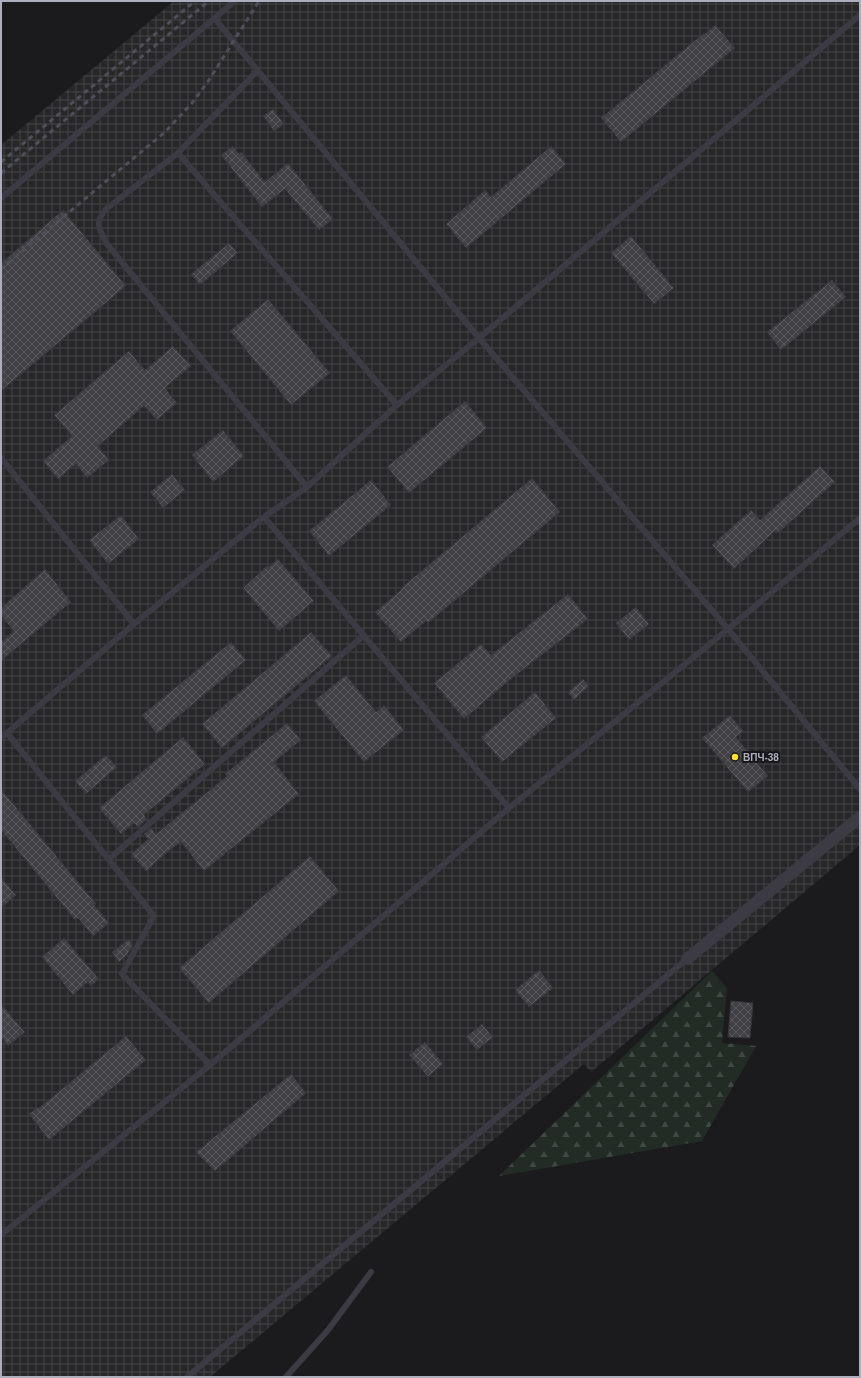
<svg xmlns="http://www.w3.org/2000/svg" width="861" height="1378" font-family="Arial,sans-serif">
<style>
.industrial{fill:url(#industrial-grid)}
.forest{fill:url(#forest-firs)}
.building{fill:url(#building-cross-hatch);stroke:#363539}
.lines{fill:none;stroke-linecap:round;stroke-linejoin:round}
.service{stroke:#3c3b43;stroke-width:6}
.minor{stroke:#3c3b43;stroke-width:12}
.rail{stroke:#4e4f58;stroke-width:3;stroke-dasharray:5 4;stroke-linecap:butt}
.poi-dot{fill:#fadf36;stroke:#161618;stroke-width:1.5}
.labels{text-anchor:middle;stroke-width:4;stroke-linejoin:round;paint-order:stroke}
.poi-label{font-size:10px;font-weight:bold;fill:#adafbd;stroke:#161618;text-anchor:start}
</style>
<defs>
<pattern id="industrial-grid" width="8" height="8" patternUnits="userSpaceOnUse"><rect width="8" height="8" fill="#27272a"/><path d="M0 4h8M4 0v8" fill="none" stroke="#444447"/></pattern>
<pattern id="forest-firs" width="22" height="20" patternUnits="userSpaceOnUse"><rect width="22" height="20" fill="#222c25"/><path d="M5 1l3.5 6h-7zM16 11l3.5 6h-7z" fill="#3f4843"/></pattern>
<pattern id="building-cross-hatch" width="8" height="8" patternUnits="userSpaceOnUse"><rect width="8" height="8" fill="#404045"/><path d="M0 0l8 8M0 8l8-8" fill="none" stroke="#59595e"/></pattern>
</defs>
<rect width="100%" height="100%" fill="#1b1b1d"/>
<!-- industrial -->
<path class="industrial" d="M174,1h686v844l-269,227 -7,-8 -374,313h-209v-1232z"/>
<!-- forest -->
<path class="forest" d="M712,971l15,17 -5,55 34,3 -54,95 -203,35z"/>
<!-- building -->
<path class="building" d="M715,25l20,23 -114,94 -20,-24 103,-85 1,1z
M273,109l11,15 -10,7 -11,-15z
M233,146l6,8 2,-2 24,30 23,-19 45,56 -14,11 -34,-41 -23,18 -41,-52z
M551,146l15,18 -100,84 -20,-24 39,-34 6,7z
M63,210l63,76 -125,105v-128z
M631,236l43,52 -20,16 -43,-51z
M229,243l9,10 -38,32 -9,-11z
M832,280l14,17 -65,53 -14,-18z
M268,299l62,74 -39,32 -61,-74z
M173,346l18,20 -26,22 12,15 -20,17 -13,-14 -46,40 11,14 -22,18 -11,-14 -18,15 -15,-18 29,-25 -18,-21 75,-64 16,19z
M465,401l22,27 -78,65 -22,-26z
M223,430l21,26 -31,26 -21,-27z
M820,466l15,16 -57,51 -3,-2 -41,38 -22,-24 39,-35 9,10z
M172,474l13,16 -22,18 -13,-16z
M532,478l28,34 -132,111 -2,-2 -25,21 -26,-30 26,-22 -1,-1z
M371,480l20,25 -62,51 -20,-25z
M121,515l18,24 -31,25 -19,-24z
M278,559l36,42 -35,30 -36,-43 25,-23 1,2z
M45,569l26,33 -70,59v-19l13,-11 -13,-15v-8z
M568,594l20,25 -77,60 -47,40 -30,-36 47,-39 10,11z
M636,607l13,17 -20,16 -13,-17z
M311,632l21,24 -110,92 -20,-24z
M231,642l15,18 -89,74 -15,-19z
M346,675l30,37 8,-7 20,25 -40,32 -50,-61z
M583,679l6,7 -15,14 -6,-8z
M535,692l21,26 -54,44 -21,-25z
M730,715l13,16 -7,6 32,39 -20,16 -46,-54z
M287,723l14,17 -27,22 25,32 -95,77 -23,-29 -10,7 -25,22 -15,-17 17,-15 -4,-5 7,-6 5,6 71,-58 -2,-2z
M183,737l22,27 -61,51 3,4 -9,8 -4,-4 -13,11 -22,-26z
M106,755l11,12 -31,27 -11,-13z
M1,789l95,115 -2,1 15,18 -16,13 -15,-18 -3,2 -74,-90z
M310,856l29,35 -130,112 -30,-35z
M1,877l15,18 -15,13z
M64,938l35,41 -8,7 -3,-4 -15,13 -31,-38z
M129,939l4,6 -6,10 -8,7 -7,-10z
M539,970l14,18 -24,19 -14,-17z
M731,1001l22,2 -3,35 -22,-1z
M1,1004l24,28 -17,14 -7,-9z
M482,1024l11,13 -16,13 -11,-13z
M126,1036l20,24 -97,80 -20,-26 9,-7 1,1z
M425,1042l18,22 -15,13 -19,-22z
M291,1074l15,19 -91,78 -19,-19z"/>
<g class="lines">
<!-- service -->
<path class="service" d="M215,19l264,319 249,291 132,160
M258,70l-80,83 -72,56c-12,14 -7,20 1,35l200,243
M178,153l219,252
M1,198l234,-197
M1,458l133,166
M264,517l245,291
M7,733l147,183 -32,58 88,91
M1,738l133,-114 130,-107 43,-30 90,-82 82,-67 381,-323
M109,859l254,-223
M1,1235l209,-170 299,-257 219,-179 132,-111
M187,1377l500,-418
M286,1377l42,-47 43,-58"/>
<!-- minor -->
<path class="minor" d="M687,959l173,-142"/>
<!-- rail -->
<path class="rail" d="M1,162l194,-161
M1,173l208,-172
M1,269l164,-137 27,-29 15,-20 52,-82"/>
</g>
<!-- markers -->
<circle class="poi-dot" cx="735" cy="757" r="4"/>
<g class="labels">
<!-- poi labels -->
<g class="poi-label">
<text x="743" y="761">ВПЧ-38</text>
</g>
</g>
<!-- border -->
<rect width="861" height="1378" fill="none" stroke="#adafbd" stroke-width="4"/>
</svg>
